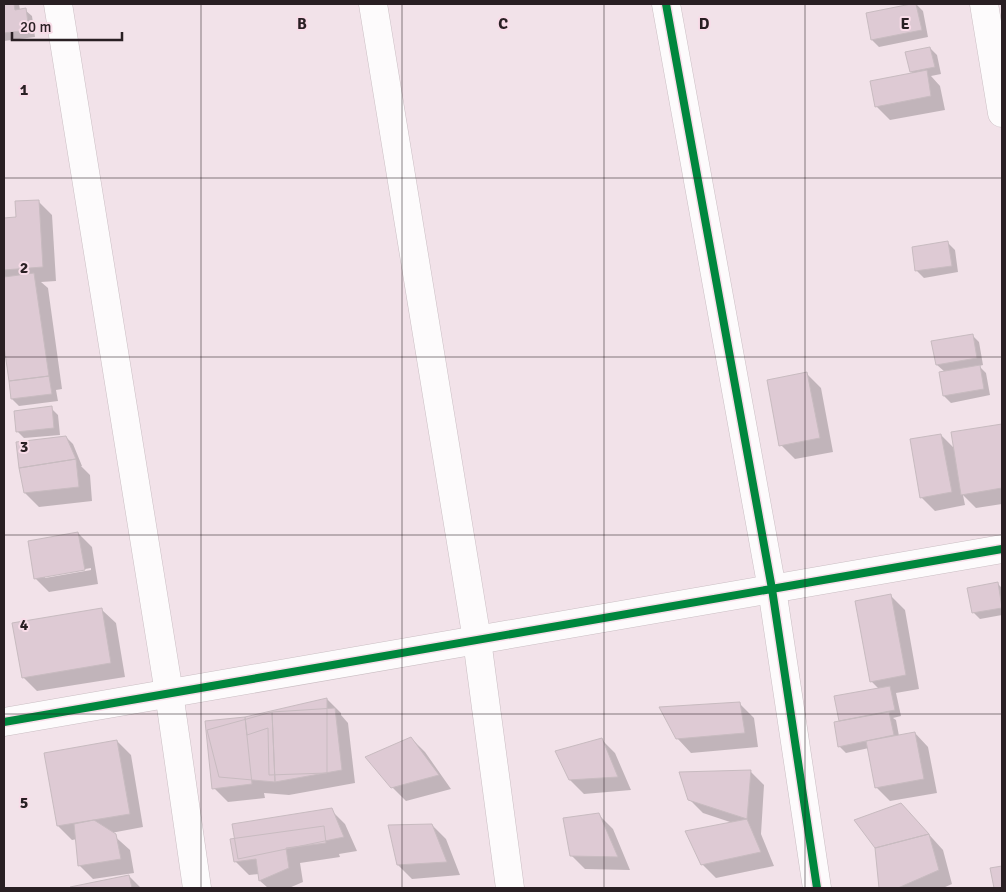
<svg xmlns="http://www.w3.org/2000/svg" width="1006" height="892" font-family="Signika,sans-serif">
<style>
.shadow{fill:#0003;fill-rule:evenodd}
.building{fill:#decad4;stroke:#c8bbc0}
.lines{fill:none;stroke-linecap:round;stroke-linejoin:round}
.minor-casing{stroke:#cabec3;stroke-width:29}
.tertiary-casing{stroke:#cabec3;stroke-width:29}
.minor{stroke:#fdfbfc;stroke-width:28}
.tertiary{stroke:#fdfbfc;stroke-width:28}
.cycleway-casing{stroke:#f8dce8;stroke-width:11}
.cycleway{stroke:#00873e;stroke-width:8}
.grid{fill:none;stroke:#291f23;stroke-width:1;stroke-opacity:0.55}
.grid-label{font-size:16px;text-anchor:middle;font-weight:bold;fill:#291f23;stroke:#f8dce8;stroke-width:4;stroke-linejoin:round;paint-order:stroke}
</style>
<rect width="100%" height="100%" fill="#f2e2e9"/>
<!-- shadow -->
<path class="shadow" d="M4,4h15l1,6h5l7,6 3,21 -31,4z
M916,4l7,7 5,26 -49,10 -7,-7 -5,-26z
M930,48l7,7 4,19 -10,2 9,10 5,24 -55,10 -14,-14 38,-32 -3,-2 -4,-19z
M38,201l14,14 4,66 -15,1 7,6 14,101 -6,1 2,11 -39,5 -7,-7 -8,-62v-117l13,-1z
M948,243l7,7 3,22 -34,6 -7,-7 -4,-23z
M972,335l7,7 4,23 -4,1 7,7 4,22 -39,8 -7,-7 1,-24 -8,-7 -4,-23z
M807,374l14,14 12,64 -38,7 -14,-14z
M51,408l7,7 2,20 -36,3 -7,-7z
M1002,425v79l-26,4 -13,-13 2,10 -30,6 -14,-14 20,-62 14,14 -3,-16z
M66,437l7,7 9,22h-1l9,9 2,26 -53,6 -14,-14z
M78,533l14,14 6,37 -49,8 -14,-14zM91,568v2l-46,8v-2z
M997,583l5,5v27l-22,4 -7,-7z
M891,596l14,14 14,79 -23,4 5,23 -8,2 3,2 3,16 16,-3 13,14 9,46 -47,8 -14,-14 -7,-39 -23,5 -7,-7 1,-24 -4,-25 43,-8 -8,-8z
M102,610l14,13 9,54 -88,14 -14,-14z
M327,699l14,14v2l7,8 7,60 -66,12 -25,-2 1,5 -37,4 -14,-14 31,-70z
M740,704l14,14 4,29 -67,6 -14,-15z
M411,738l14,14 26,37 -45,12 -14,-14z
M601,739l14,14 16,37 -47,4 -14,-14z
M117,741l14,14 12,72 -32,6 19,17 4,23 -41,6 -14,-14 -2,-26 -5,1 -14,-14z
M750,771l14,14 -3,49 13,32 -58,12 -14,-14 31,-41 -30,-10 -14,-14z
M331,810l14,14 12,27 -18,3 1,3 -40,6 3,19 -14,6h-21l-8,-7 -1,-7 -10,1 -14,-14z
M599,815l14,14 17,41 -45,-1 -14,-14z
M914,818l29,32 9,34 -9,4h-63l-4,-40z
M432,825l14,14 14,36 -48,4 -14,-14z
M129,876l12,12h-69z"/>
<!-- building -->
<path class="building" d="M4,4h10l1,6 11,-2 3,22 -25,3z
M911,4h5l6,26 -51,10 -5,-27z
M930,47l5,20 -25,5 -5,-20z
M927,70l4,26 -56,11 -5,-26z
M39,200l4,67 -39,3v-52l12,-1 -1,-16z
M948,241l4,25 -37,5 -3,-24z
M34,273l15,103 -40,5 -5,-35v-69z
M973,334l4,24 -41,7 -5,-24z
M980,365l4,24 -41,7 -4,-24z
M807,372l13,66 -41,8 -12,-66z
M49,376l3,18 -41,5 -2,-18z
M52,406l2,22 -38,4 -2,-21z
M1002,424v64l-41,7 -10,-63z
M941,434l11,58 -32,6 -10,-59z
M66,436l10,23 -57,9 -3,-26z
M76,459l3,28 -55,6 -5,-25z
M78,532l7,38 -51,9 -6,-38z
M998,582l4,26 -30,5 -5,-25z
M891,594l15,81 -36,7 -15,-81z
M102,608l9,55 -89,15 -10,-55z
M890,686l5,24 -56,11 -5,-25z
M327,698v75l-58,2 -1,-47 -21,7 -2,-18z
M740,702l5,31 -69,6 -17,-32z
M335,708l7,62 -67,12 -3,-70z
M272,712l3,70 -56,-5 -12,-47z
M889,712l5,23 -56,12 -4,-25z
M245,717l7,67 -40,5 -7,-68z
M915,732l9,47 -49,9 -9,-47z
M411,737l28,38 -48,13 -26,-31z
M602,738l16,39 -49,3 -14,-29z
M117,740l13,74 -73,12 -13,-73z
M751,770l-4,49 -59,-19 -9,-28z
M901,803l28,31 -54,14 -21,-28z
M332,808l12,29 -106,22 -6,-35z
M599,813l19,44 -48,-1 -7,-38z
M747,819l14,33 -60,13 -16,-34z
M94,820l22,14 5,25 -43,7 -4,-42z
M432,824l15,38 -50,3 -9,-40z
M324,826l2,17 -40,5 3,20 -30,13 -3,-22 -22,3 -4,-23z
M929,834l10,36 -41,18h-19l-4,-40z
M1002,866v22h-8l-4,-20z
M129,875l3,13h-62v-1z"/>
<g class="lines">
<defs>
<path id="minor" d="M58,4l111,689 28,195
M373,4l104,636 33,248
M666,4l106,585 45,299
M984,4l18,109"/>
<path id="tertiary" d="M4,722l998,-173"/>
</defs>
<!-- minor casing -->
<use href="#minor" class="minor-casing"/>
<!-- tertiary casing -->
<use href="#tertiary" class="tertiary-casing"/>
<!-- minor -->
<use href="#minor" class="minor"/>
<!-- tertiary -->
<use href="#tertiary" class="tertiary"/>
<defs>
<path id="cycleway" d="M666,4l106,585 45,299
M4,722l998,-173"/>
</defs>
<!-- cycleway casing -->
<use href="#cycleway" class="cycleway-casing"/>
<!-- cycleway -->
<use href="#cycleway" class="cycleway"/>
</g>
<!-- grid -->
<path class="grid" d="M201,4v884M402,4v884M604,4v884M805,4v884M4,178h998M4,357h998M4,535h998M4,714h998"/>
<g class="grid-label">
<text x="302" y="29">B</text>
<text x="503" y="29">C</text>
<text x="704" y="29">D</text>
<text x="905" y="29">E</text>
<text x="24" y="95">1</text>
<text x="24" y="273">2</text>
<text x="24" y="452">3</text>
<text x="24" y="630">4</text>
<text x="24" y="808">5</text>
</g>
<!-- border -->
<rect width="1006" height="892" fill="none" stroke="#291f23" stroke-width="10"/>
<!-- scale -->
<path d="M12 32v8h110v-8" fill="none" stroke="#291f23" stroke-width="2.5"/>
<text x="20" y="32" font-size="15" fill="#291f23" stroke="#f8dce8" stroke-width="4" paint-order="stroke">20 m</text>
</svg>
